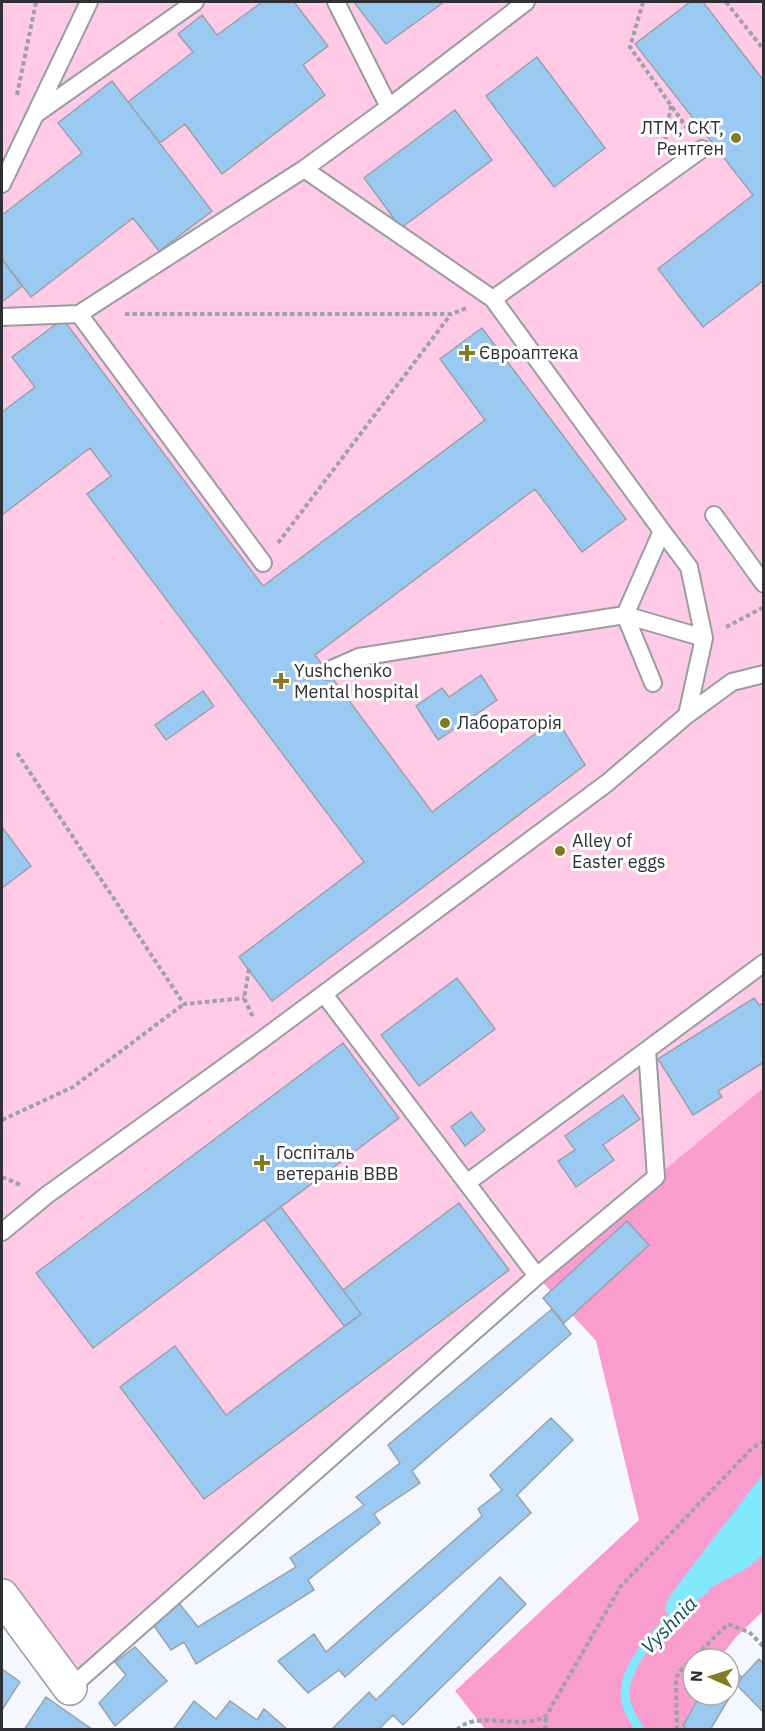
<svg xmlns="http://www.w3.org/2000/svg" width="765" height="1731" font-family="'IBM Plex Sans',sans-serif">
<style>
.green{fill:#fecae5}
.forest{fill:#f99dcf}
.water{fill:#81e9fb}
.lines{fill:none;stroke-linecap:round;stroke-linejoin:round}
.stream{stroke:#81e9fb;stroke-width:9}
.building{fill:#9ac9f1;stroke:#9aa2a9;stroke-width:1.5}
.lane-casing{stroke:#9a9ca5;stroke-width:20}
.street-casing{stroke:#9a9ca5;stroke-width:36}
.path{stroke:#9fa1a7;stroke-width:4;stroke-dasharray:4.5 3;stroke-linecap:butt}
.lane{stroke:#fff;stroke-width:16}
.street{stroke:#fff;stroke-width:33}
.poi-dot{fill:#7f7d24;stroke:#fff;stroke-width:2}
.labels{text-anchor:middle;stroke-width:6;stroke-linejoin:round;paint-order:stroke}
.poi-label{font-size:18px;fill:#2f3034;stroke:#fff;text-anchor:start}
.water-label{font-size:20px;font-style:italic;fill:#125059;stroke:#fff}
</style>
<rect width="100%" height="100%" fill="#f5f7ff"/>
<!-- green -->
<path class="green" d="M2,2h761v1086l-226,188 -467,412 -68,-92z"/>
<!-- forest -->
<path class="forest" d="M763,1088v523l-27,26 -17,22h-26v36h7l-17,31 1,3h-199l-30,-38 184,-171 -43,-179 -59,-65z"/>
<!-- water -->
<path class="water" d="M763,1474v81l-14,12 -50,27 -21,19h-11l-2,-4 4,-12z"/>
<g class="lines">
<!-- stream -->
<path class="stream" d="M640,1730c-7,-12 -14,-21 -15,-35 -1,-37 52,-85 80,-106"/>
</g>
<!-- building -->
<path class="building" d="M262,2h32l34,44 -25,19 22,30 -103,79 -37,-50 -25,19 -32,-41 65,-50 -15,-18 24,-19 15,20z
M354,2h90l-58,42z
M690,2h13l61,79v199l-61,47 -45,-58 95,-74 -118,-151z
M537,57l68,91 -51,39 -68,-91z
M112,81l100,130 -53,40 -26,-33 -102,79 -29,-38v-44l80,-62 -24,-30z
M455,110l37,50 -91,68 -37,-50z
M2,259l20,27 -20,16z
M63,319l200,267 222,-166 -45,-61 42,-31 144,191 -44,33 -47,-63 -220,166 117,157 124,-94 29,47 -313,236 -33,-44 125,-95 -277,-368 24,-18 -21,-28 -88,67v-103l33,-25 -23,-30z
M481,675l16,25 -59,40 -22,-34 26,-18 7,9z
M203,691l11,15 -48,34 -11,-15z
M2,827l29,39 -29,22z
M457,978l38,51 -76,57 -38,-51z
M754,998l5,7 5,-2v59l-46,29 4,6 -29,18 -35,-56z
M343,1043l56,75 -306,230 -57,-75z
M623,1095l17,24 -37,26 11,15 -38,27 -18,-26 17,-11 -10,-14z
M471,1112l14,18 -20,16 -14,-19z
M459,1203l50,67 -305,229 -84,-112 55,-41 51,69 135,-101 -18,-24z
M281,1207l80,107 -17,12 -80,-107z
M627,1221l22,24 -85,78 -21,-25z
M552,1309l19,25 -159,137 8,12 -46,31 6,9 -72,57 6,10 -118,74 -12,-22 -13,8 -22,-31 26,-21 23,29 98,-60 -6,-9 74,-53 -8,-8 44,-34 -12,-18z
M551,1418l22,22 -56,55 14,18 -186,164 -6,-7 -31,23 -30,-32 36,-27 12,18 156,-136 -4,-7 24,-19 -12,-15z
M500,1577l26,27 -123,121 -10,-10 -15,15h-47l38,-38 7,8z
M135,1647l32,34 -52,45 -16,-23 27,-28 -11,-13z
M759,1659l5,5v49l-28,-29z
M729,1668l13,9 -32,53h-22l-5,-4 17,-31h29z
M2,1669l18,13 -18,28z
M46,1697l47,33h-69z
M194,1701l22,18 14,-18 27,19 7,-11 24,21h-115z"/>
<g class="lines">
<defs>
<path id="lane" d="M389,107l137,-105
M36,114l159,-112
M304,169l189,130 169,232 -37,84 79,23
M2,184l87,-182
M493,299l209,-150
M2,317l77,-3
M714,515l50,69
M662,531l27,36 15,71 -17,77
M263,563l-184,-249 225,-145 85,-62 -53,-105
M327,671l32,-14 266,-42 28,68
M324,994l213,282
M468,1182l179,-132
M2,1232l45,-37 216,-156 344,-256 80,-68 45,-33 32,-8
M70,1688l467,-412 119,-99 -9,-127 117,-87"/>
<path id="street" d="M2,1596l68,92"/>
</defs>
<!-- lane casing -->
<use href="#lane" class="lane-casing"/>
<!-- street casing -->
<use href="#street" class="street-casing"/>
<!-- path -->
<path class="path" d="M643,2l-13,45 59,84
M726,2l38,48
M17,95l19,-93
M664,147l7,-42
M125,314h326l16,-6
M278,543l173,-229
M726,627l36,-19
M17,753l167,251 60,-6
M249,969l-5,29 10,21
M2,1120l71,-33 111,-83
M2,1177l19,8
M457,1730c18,-21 65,1 89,-14l75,-130 131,-138 12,-7
M545,1730l1,-13
M677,1730l-1,-52 4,-7 48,-47 21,8 15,15"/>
<!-- lane -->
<use href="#lane" class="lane"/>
<!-- street -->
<use href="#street" class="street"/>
</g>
<!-- markers -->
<g class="poi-dot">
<circle cx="736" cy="138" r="6"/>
<path d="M464 344h6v6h6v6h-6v6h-6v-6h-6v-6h6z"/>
<path d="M278 672h6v6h6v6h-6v6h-6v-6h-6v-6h6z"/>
<circle cx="445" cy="723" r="6"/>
<circle cx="560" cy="851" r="6"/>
<path d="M259 1154h6v6h6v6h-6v6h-6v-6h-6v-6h6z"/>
</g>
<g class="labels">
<!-- poi labels -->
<g class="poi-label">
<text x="724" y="134" text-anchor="end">ЛТМ, СКТ,<tspan x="724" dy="21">Рентген</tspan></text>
<text x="479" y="359">Євроаптека</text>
<text x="294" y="677">Yushchenko<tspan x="294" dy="21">Mental hospital</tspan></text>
<text x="457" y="729">Лабораторія</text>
<text x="572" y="847">Alley of<tspan x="572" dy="21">Easter eggs</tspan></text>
<text x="276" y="1159">Госпіталь<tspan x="276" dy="21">ветеранів ВВВ</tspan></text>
</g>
<!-- water labels -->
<g class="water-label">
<text transform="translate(669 1625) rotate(-46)" y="7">Vyshnia</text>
</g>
</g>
<!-- border -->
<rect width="765" height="1731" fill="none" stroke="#2f3034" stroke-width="6"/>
<!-- north arrow -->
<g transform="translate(711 1677) rotate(273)"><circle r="28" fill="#ffffff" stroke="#acacae" stroke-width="1.5"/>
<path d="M0-4.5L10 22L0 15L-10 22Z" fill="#7f7d24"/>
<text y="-9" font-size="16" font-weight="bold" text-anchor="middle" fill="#2f3034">N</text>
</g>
</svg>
